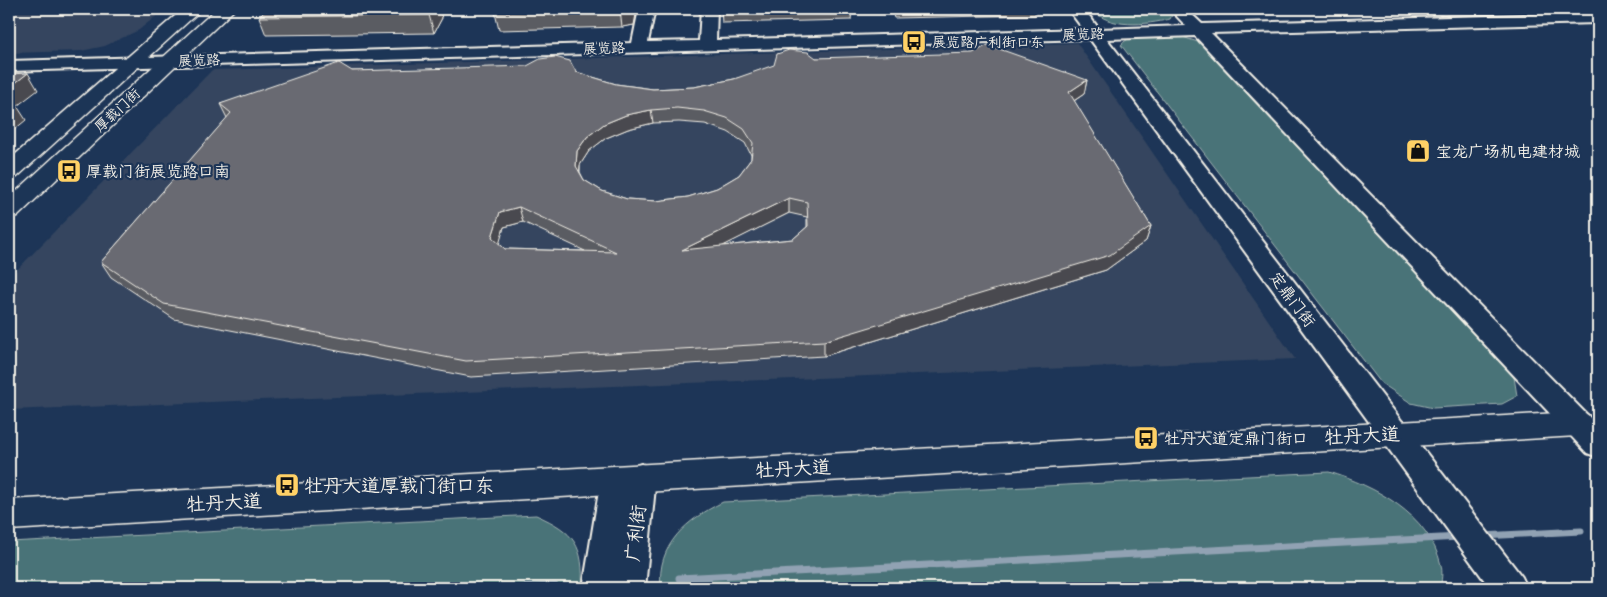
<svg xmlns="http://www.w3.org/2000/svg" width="1607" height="597" font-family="Itim,'LXGW WenKai TC',sans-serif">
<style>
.built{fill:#34455f}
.green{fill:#4a7378;stroke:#9fb2b0}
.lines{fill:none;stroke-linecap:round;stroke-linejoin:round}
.stream{stroke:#91a2b3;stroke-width:7}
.minor-casing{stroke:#f4f1e8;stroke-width:4}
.major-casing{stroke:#f4f1e8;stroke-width:3}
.minor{fill:#1d3557;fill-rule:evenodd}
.major{fill:#1d3557;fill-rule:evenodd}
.wall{fill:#5a5b62;stroke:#f4f1e8;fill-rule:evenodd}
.shaded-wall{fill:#4a4a50;stroke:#f4f1e8}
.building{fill:#696a72;stroke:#f4f1e8;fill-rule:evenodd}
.labels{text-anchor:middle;stroke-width:4.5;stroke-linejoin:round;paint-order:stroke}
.far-street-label{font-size:14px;fill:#f4f1e8;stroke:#1d3557}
.far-poi-label{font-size:14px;fill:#f4f1e8;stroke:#1d3557;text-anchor:start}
.poi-label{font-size:16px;fill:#f4f1e8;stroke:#1d3557;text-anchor:start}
.street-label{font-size:16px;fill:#f4f1e8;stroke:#1d3557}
.near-street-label{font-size:19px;fill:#f4f1e8;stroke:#1d3557}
.near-poi-label{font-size:19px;fill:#f4f1e8;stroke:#1d3557;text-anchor:start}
</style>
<rect width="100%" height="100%" fill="#1d3557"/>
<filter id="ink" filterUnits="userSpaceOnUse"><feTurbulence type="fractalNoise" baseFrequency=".02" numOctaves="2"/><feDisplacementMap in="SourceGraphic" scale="10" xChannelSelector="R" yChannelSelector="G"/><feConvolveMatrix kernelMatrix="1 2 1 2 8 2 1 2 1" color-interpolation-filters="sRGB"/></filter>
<g filter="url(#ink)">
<!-- built -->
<path class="built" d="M9,9h156l-26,21 -34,16 -24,5 -72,2z
M1077,43l218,316 -1286,51v-132l203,-208z"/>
<!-- green -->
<path class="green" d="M1092,9h77l4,4 -3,6c-23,6 -62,10 -78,-10z
M1176,35l22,7 316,335 3,19 -15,8 -69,4 -22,-5 -30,-20 -260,-338c11,-14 38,-10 55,-10z
M1329,472c46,14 100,42 112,93 2,7 0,16 0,23h-780c-5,-44 27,-69 62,-86z
M536,515c39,17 48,31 46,73h-573v-46z"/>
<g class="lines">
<!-- stream -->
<path class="stream" d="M1482,536l99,-5
M679,578l781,-41
M506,588l49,-2"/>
<defs>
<path id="minor" d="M639,9h16l-7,33 51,-1 2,-32h16l-1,31 367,-11 -15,-20h16l15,20 87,-3 -16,-17h16l16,15 396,-11v10l-387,10 387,393v31l-11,-4 -392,-417 -88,3 415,538 5,11h-37l-400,-549 -1081,32v-10l623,-18z
M641,464l11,4 4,9 -11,111h-62l18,-109 4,-9 11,-4 12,6 2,-4z"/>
<path id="major" d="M183,9h19l-185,168 -8,2v-19z
M216,9h19l-217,207 -9,2v-20z
M1577,412l11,3 5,9 -5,9 -11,3 -1568,94v-30z"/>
</defs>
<!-- minor casing -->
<use href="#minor" class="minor-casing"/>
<!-- major casing -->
<use href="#major" class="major-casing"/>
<!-- minor -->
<use href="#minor" class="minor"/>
<!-- major -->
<use href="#major" class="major"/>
</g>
<!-- wall -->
<path class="wall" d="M92,9h40l-39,1z
M267,9h172l3,9 -8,15 -168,2 -7,-18z
M497,9h140l-3,16 -12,2 -123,3 -4,-17z
M721,9h131l-1,11 -129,3z
M891,9h145l-1,6 -141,3z
M816,58l271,22 -3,14 -10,7 77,125 -5,15 -40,29 -282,86 -353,21 -297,-58 -63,-42 -10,-15 126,-144 -7,-14 132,-33 224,1 40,12 37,5 41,-2 40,-8zM679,122l26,2 23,8 17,11 6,12v4l-12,16 -22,13 -29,9 -32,4 -29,-2 -25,-8 -18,-11 -4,-8v-7l9,-14 17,-13 22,-9 25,-6zM789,213l18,4v10l-14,12 -71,7zM523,222l62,29 -80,-2 -6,-6 5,-16z"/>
<!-- shaded-wall -->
<path class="shaded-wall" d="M432,9h7l3,9 -8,15 -5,-18z
M625,9h12l-3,16 -12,2 -2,-17z
M28,73l10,17 -21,16 9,14 -17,14v-46z
M1087,80l-3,14 -18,12 3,-14z
M651,110l2,13 -25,6 -22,9 -17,13 -9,14 -1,15 -3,-14 1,-15 10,-14 17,-13 22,-9z
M789,198v15l-106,53 -1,-16z
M519,207l4,15 -19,5 -7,25 -5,-15 8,-25z
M1151,226l-5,15 -40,29 -282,86v-15z"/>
<!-- building -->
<path class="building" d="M267,9h165l-3,6 -170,2z
M497,9h128l-5,1 -125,3z
M988,45l99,35 -18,12 82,134 -41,29 -286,86 -358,20 -302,-57 -63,-42 130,-149 -11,-9 119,-41 13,8 175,-5 13,-7 15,-2 15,4 6,11 40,12 37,5 41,-2 40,-8 40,-14 3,-11 12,-4 19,2 8,6 157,-5zM677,108l27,3 23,7 17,11 9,14 -2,16 -12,16 -22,13 -29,9 -32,4 -29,-2 -25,-8 -18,-11 -8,-14 1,-15 10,-14 17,-13 22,-9 25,-5zM789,198l18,4 1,24 -15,13 -111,11zM519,207l97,45 -111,-3 -13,-12 8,-25z
M28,73l-19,15v-14z
M9,103h7l-7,5z"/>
</g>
<!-- icons -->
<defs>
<symbol id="bus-square" viewBox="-11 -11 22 22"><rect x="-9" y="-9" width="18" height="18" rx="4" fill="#ffd166" stroke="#1d3557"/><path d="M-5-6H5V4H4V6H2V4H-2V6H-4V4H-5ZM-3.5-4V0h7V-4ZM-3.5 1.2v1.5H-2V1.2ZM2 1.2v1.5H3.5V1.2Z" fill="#111"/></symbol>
<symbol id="shop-square" viewBox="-11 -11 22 22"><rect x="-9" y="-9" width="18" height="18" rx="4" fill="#ffd166" stroke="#1d3557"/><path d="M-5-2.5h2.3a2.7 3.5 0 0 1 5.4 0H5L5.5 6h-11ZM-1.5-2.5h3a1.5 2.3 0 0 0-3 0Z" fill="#111"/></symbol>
</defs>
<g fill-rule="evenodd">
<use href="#bus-square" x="900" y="28" width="28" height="28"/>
<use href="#shop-square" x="1404" y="137" width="28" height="28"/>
<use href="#bus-square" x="55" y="157" width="28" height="28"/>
<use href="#bus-square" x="1132" y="424" width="28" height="28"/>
<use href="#bus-square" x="273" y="471" width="28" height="28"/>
</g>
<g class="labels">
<!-- far-street labels -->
<g class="far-street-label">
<text transform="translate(1083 34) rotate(-2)" y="5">展览路</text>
<text transform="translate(604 48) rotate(-2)" y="5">展览路</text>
<text transform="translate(199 60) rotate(-2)" y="5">展览路</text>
<text transform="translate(117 110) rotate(-43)" y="5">厚载门街</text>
</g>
<!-- far-poi labels -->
<g class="far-poi-label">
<text x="932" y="47">展览路广利街口东</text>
</g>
<!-- poi labels -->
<g class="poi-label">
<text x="1436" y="157">宝龙广场机电建材城</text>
<text x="86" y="177">厚载门街展览路口南</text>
<text x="1164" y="444">牡丹大道定鼎门街口</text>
</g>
<!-- street labels -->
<g class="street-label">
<text transform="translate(1293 299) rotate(53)" y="6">定鼎门街</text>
</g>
<!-- near-street labels -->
<g class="near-street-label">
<text transform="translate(1362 435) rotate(-3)" y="7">牡丹大道</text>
<text transform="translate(793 468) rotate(-3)" y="7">牡丹大道</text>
<text transform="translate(224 502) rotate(-3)" y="7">牡丹大道</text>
<text transform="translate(635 533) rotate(-83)" y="7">广利街</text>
</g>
<!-- near-poi labels -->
<g class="near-poi-label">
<text x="304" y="492">牡丹大道厚载门街口东</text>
</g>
</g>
<!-- margin -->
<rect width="1607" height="597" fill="none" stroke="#1d3557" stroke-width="30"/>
<rect x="15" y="15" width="1577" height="567" fill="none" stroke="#f4f1e8" stroke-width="2" filter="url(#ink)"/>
</svg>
